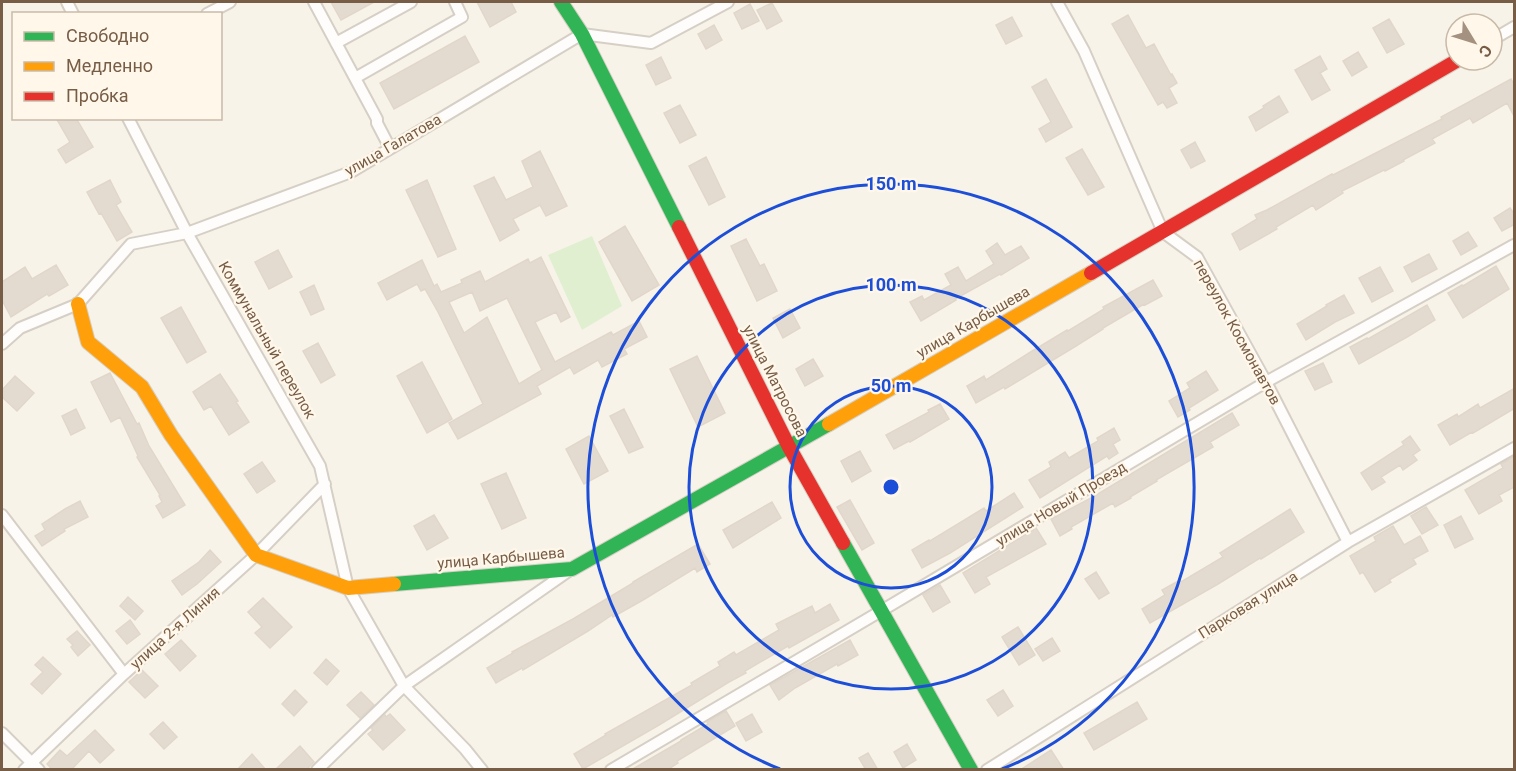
<svg xmlns="http://www.w3.org/2000/svg" width="1516" height="771" font-family="Roboto,sans-serif">
<style>
.green{fill:#e1efd1}
.building{fill:#e4dbd0;stroke:#e1d6ca;stroke-width:1.5;fill-rule:evenodd}
.lines{fill:none;stroke-linecap:round;stroke-linejoin:round}
.street-casing{stroke:#d6cfc5;stroke-width:14}
.fast-casing{stroke:#d6cfc4;stroke-width:16}
.slow-casing{stroke:#d6cfc4;stroke-width:16}
.jam-casing{stroke:#d6cfc4;stroke-width:16}
.street{stroke:#fefdfc;stroke-width:10}
.fast{stroke:#30b455;stroke-width:14}
.slow{stroke:#ff9f0a;stroke-width:14}
.jam{stroke:#e5322d;stroke-width:14}
.ring{fill:none;stroke:#1d4ed8;stroke-width:3}
.labels{text-anchor:middle;stroke-width:4.5;stroke-linejoin:round;paint-order:stroke}
.street-label{font-size:15px;fill:#775c46;stroke:#fff8ea}
.centre{fill:#1d4ed8;stroke:#fff8ea;stroke-width:3}
.ring-label{font-size:18px;text-anchor:middle;font-weight:bold;fill:#1d4ed8;stroke:#fff8ea;stroke-width:4.5;stroke-linejoin:round;paint-order:stroke}
</style>
<rect width="100%" height="100%" fill="#f8f3e8"/>
<!-- green -->
<path class="green" d="M592,236l30,70 -40,24 -34,-75z"/>
<!-- building -->
<path class="building" d="M331,2h43l-33,18z
M477,2h34l5,10 -26,15z
M772,3l10,18 -15,8 -10,-19z
M750,4l9,17 -17,8 -8,-16z
M1128,15l18,33 8,-4 17,31 1,-1 5,9 -8,5 8,15 -10,5 -4,-6 -5,3 -46,-81z
M1012,17l10,19 -16,8 -10,-19z
M1389,19l15,25 -17,9 -14,-25z
M714,25l8,15 -16,9 -8,-15z
M465,36l14,26 -85,47 -14,-26z
M1358,52l9,15 -15,9 -9,-15z
M1320,56l7,13 -7,4 10,17 -18,10 -17,-30z
M661,57l10,21 -15,7 -10,-20z
M1046,79l26,48 -26,15 -7,-13 12,-7 -19,-35z
M1511,79l4,7v32l-8,-15 -34,20 -3,-5 -38,21 3,4 -32,17 1,1 -19,10 -1,-1 -42,21 1,2 -27,17 -3,-5 -37,22 1,2 -37,21 -8,-16 25,-15 -2,-4 12,-5 65,-36 1,1 109,-56 -1,-2z
M1279,96l9,16 -32,19 -7,-14 15,-9 -1,-2z
M680,105l16,30 -16,8 -16,-30z
M56,118h20l17,29 -27,16 -8,-13 12,-8z
M1195,142l10,19 -14,7 -10,-18z
M1082,149l22,38 -16,8 -22,-37z
M540,151l27,55 -21,10 -6,-11 -27,14 6,11 -19,11 -26,-55 20,-9 12,23 27,-13 -11,-26z
M706,157l19,40 -16,8 -20,-39z
M110,180l11,22 -5,3 16,27 -15,9 -16,-28 -2,1 -12,-22z
M427,180l29,69 -18,8 -32,-67z
M1510,208l5,7v9l-13,7 -8,-13z
M625,226l34,59 -27,16 -33,-59z
M1468,232l9,14 -16,9 -8,-14z
M746,239l14,27 4,-2 13,27 -20,10 -26,-55z
M997,243l8,12 16,-9 8,12 -28,17 -1,-1 -45,25 1,1 -35,21 -11,-19 12,-6 2,4 27,-15 -6,-11 13,-7 8,14 28,-17 -8,-13z
M278,250l14,27 -23,12 -14,-27z
M1429,254l8,15 -25,13 -8,-15z
M541,257l29,60 -9,5 -5,-10 -21,10 20,40 56,-30 2,3 26,-14 8,16 -23,12 3,5 -25,13 -4,-7 -24,14 -4,-7 -33,19 4,8 -83,45 -9,-16 34,-19 -45,-92 -13,-23 -4,2 -4,-7 -30,16 -9,-17 44,-23 12,26 3,-2 4,8 21,-9 -1,-3 19,-9 5,11 43,-23 2,4zM472,292l8,19 27,-13 35,72 -23,14 -32,-67 -23,16 -15,-31z
M56,265l12,20 -19,11 -2,-2 -36,23 -9,-17v-18l23,-15 7,12z
M1496,266l13,23 -46,29 -15,-25 14,-8 1,1z
M1380,267l13,24 -21,11 -13,-24z
M1153,280l9,16 -17,9 -1,-1 -41,24v1l-27,17 -71,43 -1,-2 -28,16 -9,-17 17,-10 2,4 43,-27 38,-23 1,1 36,-22 -1,-2z
M314,285l10,24 -13,6 -11,-23z
M1344,295l10,18 -19,9 -29,18 -9,-16 30,-18 -1,-1z
M1427,305l8,15 -28,17 -48,27 -9,-17 17,-9 1,1z
M181,307l25,45 -19,11 -26,-45z
M790,309l10,19 -17,10 -10,-20z
M318,343l17,32 -14,8 -18,-32z
M697,356l28,57 -27,14 -28,-58z
M813,359l10,17 -18,10 -9,-17z
M422,362l30,57 -25,14 -30,-57z
M1323,363l9,19 -17,8 -10,-19z
M1206,371l12,19 -29,18 1,2 -12,7 -9,-16 21,-13 -3,-5z
M110,373l27,51 2,-1 10,23 36,59 -22,13 -7,-12 6,-4 -3,-6 1,-1 -23,-38 1,-1 -18,-39 -9,5 -20,-40z
M220,374l18,27 -2,1 13,20 -20,13 -18,-29 -7,4 -11,-18z
M15,376l19,17 -17,18 -15,-14v-7z
M1515,388v20l-42,25 -1,-1 -22,13 -12,-20 19,-11 1,3 20,-13 2,4z
M940,404l9,15 -39,23 -1,-1 -15,8 -8,-14 43,-23 -1,-2z
M76,409l9,19 -14,7 -9,-19z
M624,409l19,38 -14,6 -19,-37z
M1232,413l7,12 -29,17 3,5 -57,33 1,1 -27,16 1,1 -16,9 -2,-4 -42,24 1,2 -12,7 -9,-17 42,-22z
M1114,428l6,12 -7,4 5,9 -9,6 -2,-3 -67,42 -11,-18 22,-13 -2,-5 16,-10 4,6 29,-17 -1,-3z
M589,436l19,35 -24,13 -18,-35z
M1410,436l10,14 -7,5 4,5 -14,10 -3,-5 -19,12 4,5 -13,8 -11,-17 43,-28 -2,-3z
M860,451l11,20 -19,11 -11,-21z
M1515,456v32l-1,-1 -15,8 3,6 -23,13 -14,-24 38,-22 -2,-4z
M262,462l13,19 -18,12 -13,-19z
M506,473l20,45 -24,11 -21,-45z
M1014,493l9,14 -73,46 -28,15 -10,-18 17,-10 1,1 54,-33 2,3z
M850,500l24,43 -12,7 -25,-43z
M80,501l8,16 -24,12 1,2 -23,15 -7,-10 10,-6 -3,-6 23,-15z
M772,502l9,16 -48,30 -10,-18z
M1426,507l12,18 -16,9 -11,-18z
M1290,509l14,23 -43,27 -1,-1 -42,26 -68,39 -8,-14 23,-14 -3,-5 18,-10 1,2 42,-25 -3,-4z
M434,515l14,23 -21,12 -13,-24z
M1461,516l12,23 -18,9 -11,-23z
M1393,526l11,19 16,-9 8,15 -15,8 3,5 -27,16 2,2 -16,10 -12,-20 -3,2 -10,-18 26,-15 -2,-4z
M1036,528l10,16 -60,33 4,7 -15,9 -12,-20z
M698,544l12,20 -13,8 -2,-4 -52,32 -30,17 -1,-2 -24,16 -65,39 -1,-2 -26,15 -9,-15 26,-15 -1,-1 61,-33 60,-36v-1z
M210,550l11,12 -24,22 -15,11 -10,-14 27,-19z
M1096,572l13,21 -10,6 -14,-20z
M940,585l10,17 -17,10 -10,-17z
M128,597l15,14 -8,9 -15,-14z
M263,598l29,29 -22,21 -15,-15 7,-6 -14,-15z
M830,604l9,16 -50,28 -1,-2 -43,25 1,2 -17,9 -70,43 -76,44 -9,-15 32,-19 -1,-1 87,-49 -1,-2 29,-17 -2,-4 16,-10 2,3 43,-25 -3,-6 36,-18 3,7z
M130,620l10,14 -13,10 -11,-13z
M1018,627l17,28 -16,10 -17,-28z
M77,631l13,14 -12,11 -7,-9 2,-2 -6,-6z
M1052,638l8,13 -17,10 -8,-12z
M181,640l15,16 -16,15 -15,-17z
M850,640l8,15 -20,11 -1,-2 -42,24 -16,12 -9,-15z
M43,657l18,17 -19,20 -11,-10 12,-12 -8,-7z
M326,659l13,12 -12,14 -13,-12z
M142,670l16,16 -13,12 -16,-16z
M295,690l12,12 -13,14 -12,-12z
M1003,690l10,16 -15,10 -11,-16z
M361,692l13,13 -14,13 -13,-13z
M1137,702l10,17 -53,31 -10,-17z
M726,711l9,15 -58,35 1,2 -11,7h-36l50,-29v-1l27,-16 -1,-2z
M390,714l15,16 -22,20 -15,-16 5,-4 -2,-2 14,-13 1,2z
M752,714l10,18 -16,9 -10,-18z
M163,722l14,15 -13,12 -14,-15z
M95,730l19,20 -14,13 -11,-12 -18,19h-18l-6,-6 13,-14 7,6z
M907,744l9,16 -13,8 -9,-16z
M300,746l14,16 -8,8h-31z
M1051,750l13,20h-44z
M868,753l10,17h-12l-7,-12z
M252,754l14,16h-29z"/>
<g class="lines">
<defs>
<path id="street" d="M67,2l6,12
M314,2l63,117v4l13,25
M1057,2l27,49 79,181 34,25 69,125 82,160
M207,14l23,-12
M1492,40l22,-13
M336,43l75,-41
M355,78l107,-61 -7,-15
M128,118l59,115 133,233 28,122 56,98 61,63 17,21
M2,344l18,-16 58,-24 53,-60 56,-11 164,-61 231,-138 69,9 77,-41
M2,515l122,159
M2,733l37,37
M24,770l100,-96 132,-119 69,-71
M317,770l87,-84 166,-116
M611,770l270,-159 385,-229 248,-137
M987,770l361,-228 166,-94"/>
<path id="fast" d="M561,2l21,32 97,193
M843,543l128,227
M394,584l178,-15 257,-145"/>
<path id="slow" d="M78,304l10,38 54,45 29,48 85,120 92,33 46,-4
M829,424l262,-151"/>
<path id="jam" d="M679,227l110,220 54,96
M1091,273l367,-213"/>
</defs>
<!-- street casing -->
<use href="#street" class="street-casing"/>
<!-- fast casing -->
<use href="#fast" class="fast-casing"/>
<!-- slow casing -->
<use href="#slow" class="slow-casing"/>
<!-- jam casing -->
<use href="#jam" class="jam-casing"/>
<!-- street -->
<use href="#street" class="street"/>
<!-- fast -->
<use href="#fast" class="fast"/>
<!-- slow -->
<use href="#slow" class="slow"/>
<!-- jam -->
<use href="#jam" class="jam"/>
</g>
<!-- distance rings -->
<g class="ring">
<circle cx="891" cy="487" r="101"/>
<circle cx="891" cy="487" r="202"/>
<path d="M780 769A303 303 0 1 1 1002 769"/>
</g>
<g class="labels">
<!-- street labels -->
<g class="street-label">
<text transform="translate(393 145) rotate(-30)" y="5">улица Галатова</text>
<text transform="translate(973 322) rotate(-30)" y="5">улица Карбышева</text>
<text transform="translate(1237 332) rotate(61)" y="5">переулок Космонавтов</text>
<text transform="translate(267 340) rotate(60)" y="5">Коммунальный переулок</text>
<text transform="translate(775 381) rotate(63)" y="5">улица Матросова</text>
<text transform="translate(1061 504) rotate(-31)" y="5">улица Новый Проезд</text>
<text transform="translate(501 558) rotate(-5)" y="5">улица Карбышева</text>
<text transform="translate(1248 605) rotate(-32)" y="5">Парковая улица</text>
<text transform="translate(175 628) rotate(-42)" y="5">улица 2-я Линия</text>
</g>
</g>
<circle cx="891" cy="487" r="9" class="centre"/>
<g class="ring-label">
<text x="891" y="190">150 m</text>
<text x="891" y="291">100 m</text>
<text x="891" y="392">50 m</text>
</g>
<!-- border -->
<rect width="1516" height="771" fill="none" stroke="#775c46" stroke-width="6"/>
<!-- legend -->
<rect x="12" y="12" width="210" height="108" fill="#fff8ea" stroke="#c9baa8" stroke-width="1.5"/>
<rect x="24" y="32" width="30" height="9" fill="#30b455" stroke="#c9baa8" stroke-width="1.5"/>
<text x="66" y="42" font-size="18" fill="#775c46">Свободно</text>
<rect x="24" y="62" width="30" height="9" fill="#ff9f0a" stroke="#c9baa8" stroke-width="1.5"/>
<text x="66" y="72" font-size="18" fill="#775c46">Медленно</text>
<rect x="24" y="92" width="30" height="9" fill="#e5322d" stroke="#c9baa8" stroke-width="1.5"/>
<text x="66" y="102" font-size="18" fill="#775c46">Пробка</text>
<!-- north arrow -->
<g transform="translate(1474 42) rotate(128)"><circle r="28" fill="#fff8ea" stroke="#c9baa8" stroke-width="1.5"/>
<path d="M0-4.5L10 22L0 15L-10 22Z" fill="#a4917f"/>
<text y="-9" font-size="16" font-weight="bold" text-anchor="middle" fill="#775c46">С</text>
</g>
</svg>
